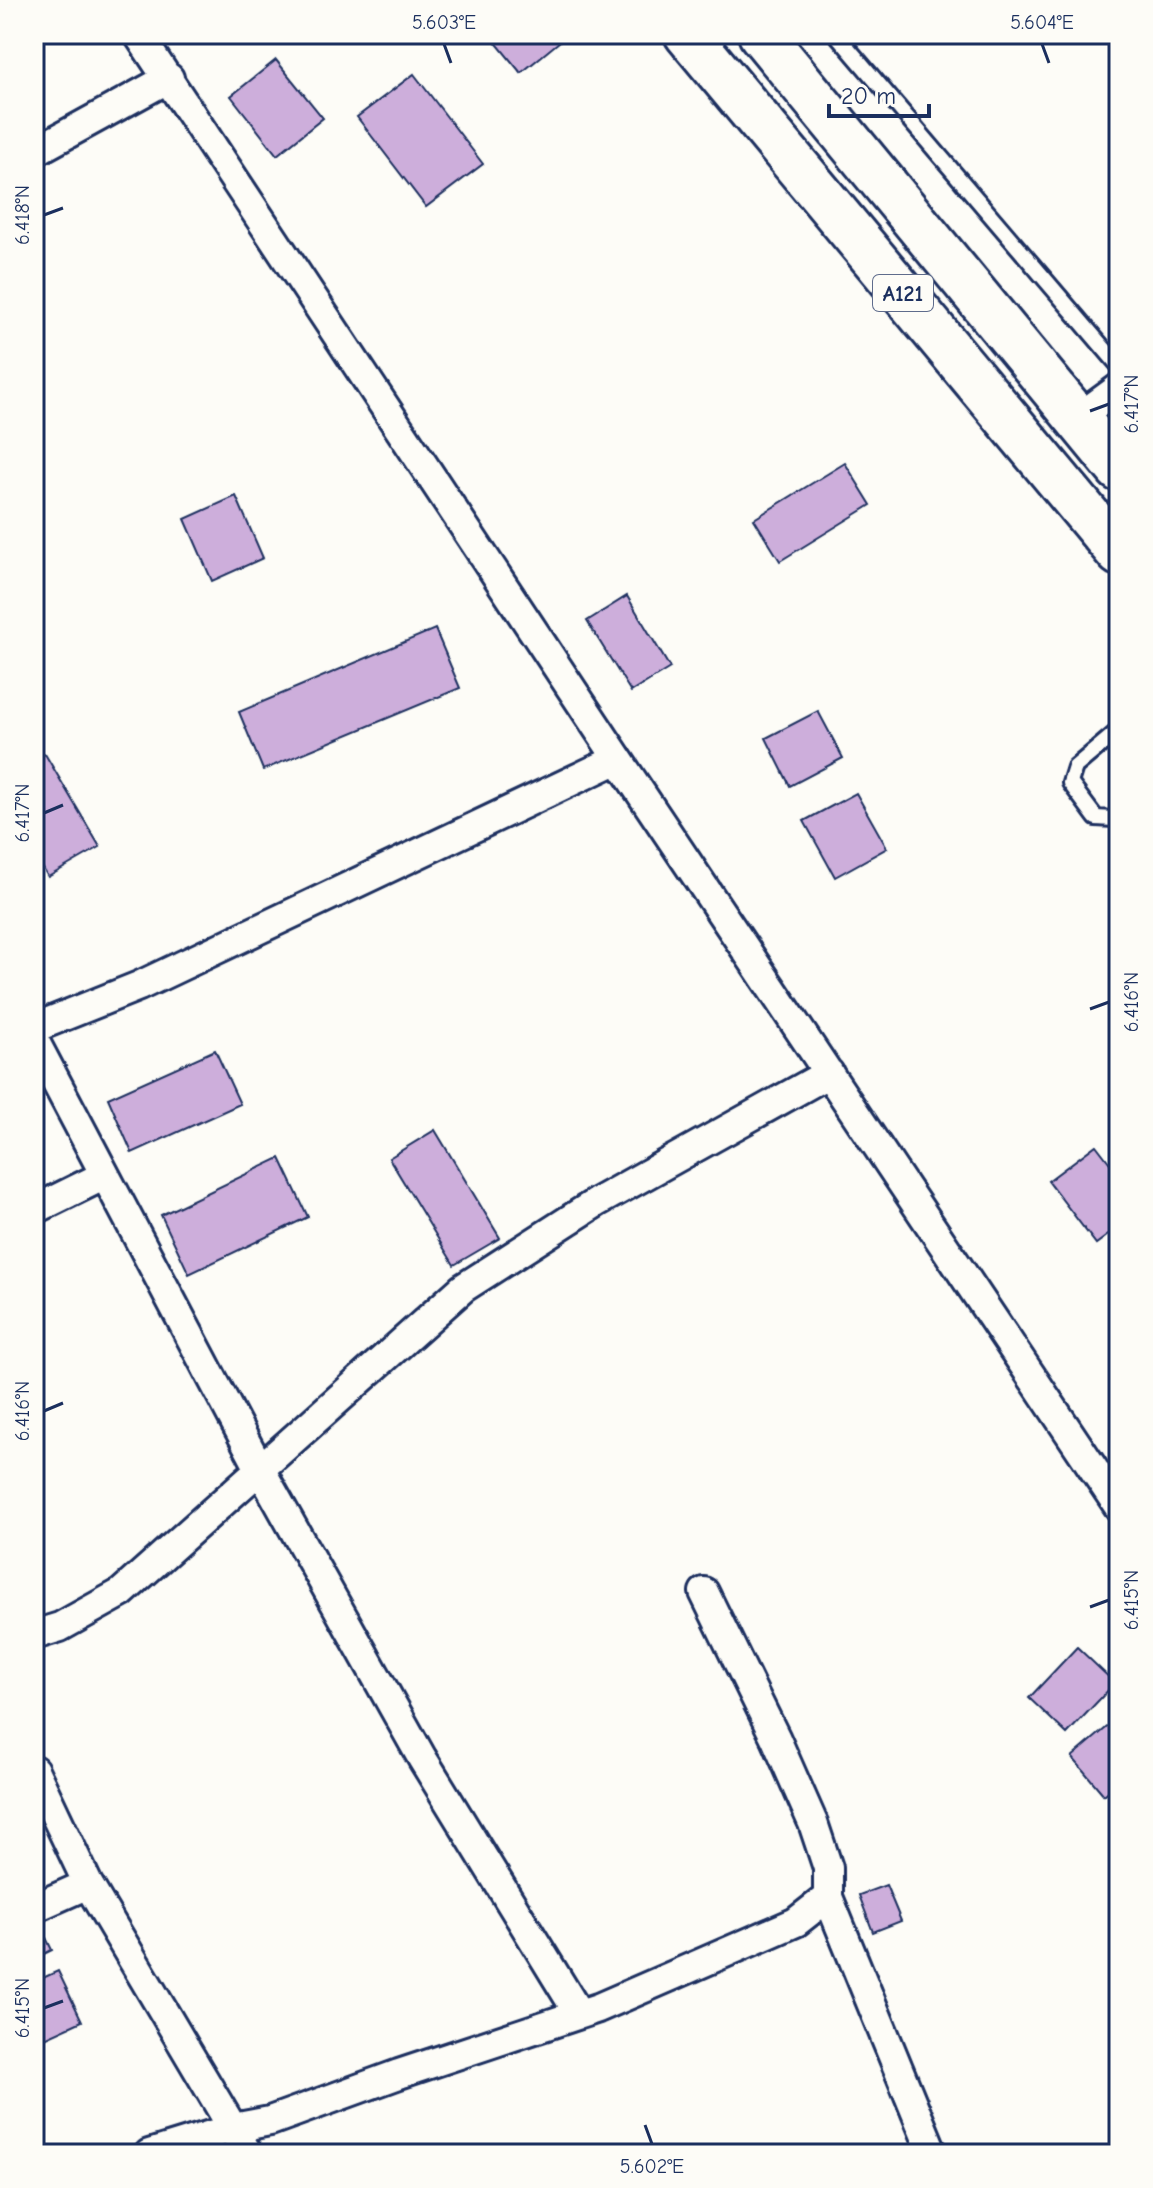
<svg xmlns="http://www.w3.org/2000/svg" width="1153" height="2188" font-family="'Comic Neue',sans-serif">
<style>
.building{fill:#cdaedb;stroke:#1b2f5e;stroke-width:2}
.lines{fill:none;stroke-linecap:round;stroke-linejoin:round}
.lane-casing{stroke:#1b2f5e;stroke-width:20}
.street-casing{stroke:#1b2f5e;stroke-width:34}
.highway-casing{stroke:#1b2f5e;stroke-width:50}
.lane{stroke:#fdfcf7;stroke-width:14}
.street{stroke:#fdfcf7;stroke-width:28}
.highway{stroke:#fdfcf7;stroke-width:44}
.ticks{fill:none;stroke:#1b2f5e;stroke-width:3}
.labels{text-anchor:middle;stroke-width:8;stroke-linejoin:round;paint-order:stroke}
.shield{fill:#fdfcf7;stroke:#5f6c8c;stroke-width:2}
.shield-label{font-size:22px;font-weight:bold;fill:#1b2f5e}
.neatline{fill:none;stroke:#1b2f5e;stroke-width:3}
.ticks-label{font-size:20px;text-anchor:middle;fill:#1b2f5e}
</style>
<rect width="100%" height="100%" fill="#fdfcf7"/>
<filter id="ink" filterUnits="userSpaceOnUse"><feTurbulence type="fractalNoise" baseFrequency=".0125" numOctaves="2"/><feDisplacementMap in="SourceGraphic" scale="16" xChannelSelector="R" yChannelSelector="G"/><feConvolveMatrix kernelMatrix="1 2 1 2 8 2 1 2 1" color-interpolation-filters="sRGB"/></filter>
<g filter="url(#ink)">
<!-- building -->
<path class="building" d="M489,34h63l7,8 -38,31z
M276,60l47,58 -46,37 -46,-59z
M414,74l69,90 -57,43 -69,-90z
M845,463l26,42 -91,56 -26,-42z
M236,496l27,62 -51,23 -27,-62z
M627,596l43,72 -39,24 -44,-71z
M435,629l25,59 -197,82 -24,-58z
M818,711l25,47 -53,28 -24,-48z
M45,754l55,93 -52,30 -14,-24v-93z
M856,793l31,55 -52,29 -31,-56z
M215,1050l25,54 -108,49 -24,-55z
M435,1130l65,108 -46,27 -65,-107z
M1096,1145l23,30v52l-23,17 -48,-63z
M280,1158l28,59 -119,57 -28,-59z
M1077,1647l38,36 -48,51 -38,-36z
M1119,1717v65l-15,13 -32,-38z
M886,1885l15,36 -28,11 -14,-37z
M36,1917l16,33 -18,9v-41z
M58,1971l24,50 -48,22v-61z"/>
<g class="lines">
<defs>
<path id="lane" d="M836,34l283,332
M1119,730l-44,37 -5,16 26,35 18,1 5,-3"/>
<path id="street" d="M138,34l480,725 501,748
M34,152l135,-74
M1078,418l41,-30
M34,1028l105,-42 479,-227
M34,1040l226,429 162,289 157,256
M34,1210l71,-35
M34,1635l26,-8 61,-34 342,-305 134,-86 232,-129
M34,1770l54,114 160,270
M828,1897l105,257
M34,1908l54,-24
M149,2154l84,-26 37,-7 129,-47 199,-66 198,-86 32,-25v-29l-15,-45 -37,-84 -72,-147"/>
<path id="highway" d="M687,34l432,519
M761,34l358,435"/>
</defs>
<!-- lane casing -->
<use href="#lane" class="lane-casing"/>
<!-- street casing -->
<use href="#street" class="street-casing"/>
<!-- highway casing -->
<use href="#highway" class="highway-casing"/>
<!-- lane -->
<use href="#lane" class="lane"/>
<!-- street -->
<use href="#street" class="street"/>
<!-- highway -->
<use href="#highway" class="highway"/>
</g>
</g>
<!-- ticks -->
<path class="ticks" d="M444,44l7,19M1042,44l7,19M44,215l19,-7M1090,411l19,-7M44,813l19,-8M1090,1009l19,-7M44,1411l19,-8M1090,1607l19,-7M44,2008l19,-7M645,2125l7,19"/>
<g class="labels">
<!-- shield labels -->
<rect class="shield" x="873" y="275" width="60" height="36" rx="6"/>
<g class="shield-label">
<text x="903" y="301">A121</text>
</g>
</g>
<!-- margin -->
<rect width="1153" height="2188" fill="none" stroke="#fdfcf7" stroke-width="88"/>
<!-- scale -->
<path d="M829 104v12h100v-12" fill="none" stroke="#1b2f5e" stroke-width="4"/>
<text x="841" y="104" font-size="24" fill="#1b2f5e" stroke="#fdfcf7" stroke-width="6" paint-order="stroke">20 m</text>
<rect x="44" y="44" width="1065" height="2100" class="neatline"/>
<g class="ticks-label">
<text x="444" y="29">5.603°E</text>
<text x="1042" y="29">5.604°E</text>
<text transform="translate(22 215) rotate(-90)" y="7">6.418°N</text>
<text transform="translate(1131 404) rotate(-90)" y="7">6.417°N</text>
<text transform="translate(22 813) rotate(-90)" y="7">6.417°N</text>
<text transform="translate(1131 1002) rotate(-90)" y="7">6.416°N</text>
<text transform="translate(22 1411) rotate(-90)" y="7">6.416°N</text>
<text transform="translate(1131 1600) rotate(-90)" y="7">6.415°N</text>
<text transform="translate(22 2008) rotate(-90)" y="7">6.415°N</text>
<text x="652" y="2173">5.602°E</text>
</g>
</svg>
